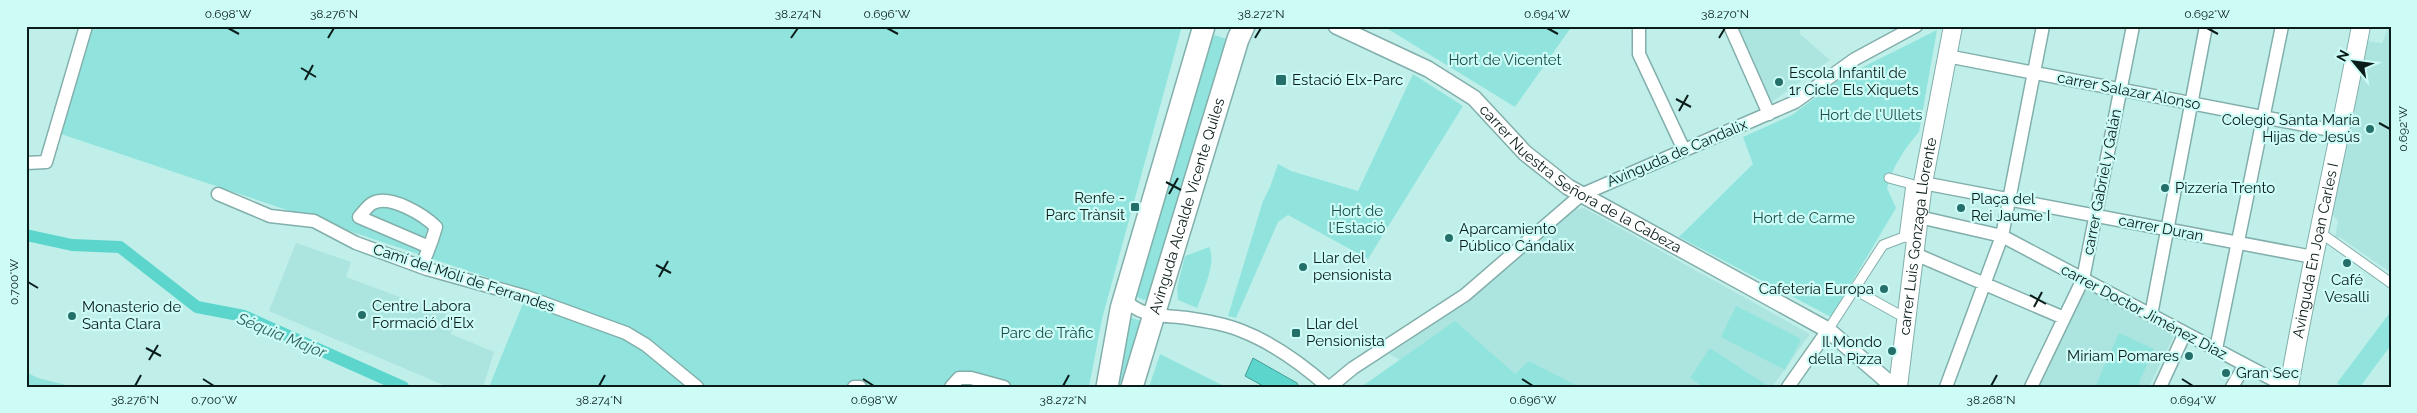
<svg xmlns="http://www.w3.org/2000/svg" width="2417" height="413" font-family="Raleway,sans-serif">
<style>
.built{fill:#ace4df}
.green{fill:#91e4dd}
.water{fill:#5cd6cd;stroke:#439e98}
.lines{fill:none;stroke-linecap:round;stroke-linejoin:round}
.canal{stroke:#5cd6cd;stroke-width:12}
.pedestrian-casing{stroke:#82afab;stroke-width:11}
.minor-casing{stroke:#82afab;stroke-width:15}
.tertiary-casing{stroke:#82afab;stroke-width:18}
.secondary-casing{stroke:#82afab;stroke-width:20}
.trunk-casing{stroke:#82afab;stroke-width:24}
.pedestrian{stroke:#fff;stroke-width:9}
.minor{stroke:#fff;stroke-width:12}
.tertiary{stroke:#fff;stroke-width:15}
.secondary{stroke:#fff;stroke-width:18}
.trunk{stroke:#fff;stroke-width:21}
.ticks{fill:none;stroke:#0a1d1b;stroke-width:2}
.poi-dot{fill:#256f6a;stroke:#cdfcf7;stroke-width:2}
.labels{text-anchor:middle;stroke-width:4.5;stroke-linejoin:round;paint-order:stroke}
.park-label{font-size:15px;fill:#194e4b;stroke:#cdfcf7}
.poi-label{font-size:15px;fill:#0a1d1b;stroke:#cdfcf7;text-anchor:start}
.street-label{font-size:15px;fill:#0a1d1b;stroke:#cdfcf7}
.water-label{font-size:16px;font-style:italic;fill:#2e615d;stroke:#cdfcf7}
.neatline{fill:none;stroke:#0a1d1b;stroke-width:2}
.ticks-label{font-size:12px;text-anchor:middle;fill:#0a1d1b}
</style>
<rect width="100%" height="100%" fill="#c0efea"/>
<!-- built -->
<path class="built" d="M1734,26h66v8l30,26 -61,44z
M2389,26h2v247l-50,-35 -6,-1 3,-16 -6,-7 35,-173 15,2z
M1584,208l226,126 -38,53h-104l-3,-2 -2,2h-83l-51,-26 -26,26h-54l-60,-33 79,-53 106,-91z
M296,243l55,19 -5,15 110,41 -5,16 43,18 -11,35h-35l-179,-76z
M2086,288l89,45 -26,54h-111z"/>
<!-- green -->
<path class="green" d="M82,26h1100l-80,293 -13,68h-600l39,-96 -470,-158z
M1383,26h189l-57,81z
M1937,30l-18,102c-14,16 -27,35 -32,56l9,20 -65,109 -152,-80 74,-73 -10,-27 49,-22 51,-38z
M1215,35l11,4 1,5 -78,254 -5,2 -7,-3 -3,-6 76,-251z
M1413,74l50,32 -95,153 -80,-44 -10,7 -42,96 -8,-2 35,-115 7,-14 8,-23 13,7 67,20z
M1209,247c8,16 -6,44 -12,61l-19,-8 -1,-12 8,-32z
M1736,306l65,33 -16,31 -64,-33z
M2391,311v34l-31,42h-17l-6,-4z
M1126,316l18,6 -19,65h-12z
M1455,321l60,53 14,-13 51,26h-219z
M2119,333l35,16 -17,38h-42z
M1710,348l58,38 -1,1h-64l-13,-9z
M1160,354l66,33h-77z
M26,372l12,6 36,9h-48z"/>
<!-- water -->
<path class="water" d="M1253,358l44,25 2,4h-34l-20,-11z"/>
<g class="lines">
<!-- canal -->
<path class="canal" d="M26,235l46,10 48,2 77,60 47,9 159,71"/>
<defs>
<path id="pedestrian" d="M1889,178l22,6 -7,53
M2318,231l73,52
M1855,290l52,29
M1828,330l55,-85 21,-8 12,3"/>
<path id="minor" d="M1639,26v28l45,96
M1730,26l39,88
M1947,56l394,76
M26,163l20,-1 40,-136
M1923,183l390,74
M218,194l52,22 44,5 42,22 71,26 97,27 102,37 20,12 51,42
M1919,217l83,19 285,151
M1915,254l149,64
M421,267c6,-13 11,-26 15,-40 -12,-12 -46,-33 -63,-24 -5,2 -10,10 -14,14l70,30
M1124,298c15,20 41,17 63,20 19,3 38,6 55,13 33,13 60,33 86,56
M2151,315l55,-289
M2216,349l66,-323
M854,387h6
M951,387l8,-9h12l33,9
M1330,387l23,-19 112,-73 116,-100 214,-93 60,-43 61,-33
M1788,387l40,-57
M1946,387l56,-151 41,-210
M2031,387l52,-108 50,-253
M2160,387l25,-54
M2232,387l13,-22"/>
<g id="tertiary">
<path id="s1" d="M1336,26l92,43 46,29 51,55 43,34 260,143 66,57"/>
</g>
<g id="secondary">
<path id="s2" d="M1898,387l25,-204 30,-157"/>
<path id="s3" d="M2289,387c21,-121 49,-240 72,-361"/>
</g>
<g id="trunk">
<path d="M1107,387l14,-78 83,-283"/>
<path id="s4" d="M1132,387l106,-348 6,-13"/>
</g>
</defs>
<!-- pedestrian casing -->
<use href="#pedestrian" class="pedestrian-casing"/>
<!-- minor casing -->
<use href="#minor" class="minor-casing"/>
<!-- tertiary casing -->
<use href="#tertiary" class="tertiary-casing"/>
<!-- secondary casing -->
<use href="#secondary" class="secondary-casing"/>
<!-- trunk casing -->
<use href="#trunk" class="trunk-casing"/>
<!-- pedestrian -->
<use href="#pedestrian" class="pedestrian"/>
<!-- minor -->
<use href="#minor" class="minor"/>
<!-- tertiary -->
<use href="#tertiary" class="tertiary"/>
<!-- secondary -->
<use href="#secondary" class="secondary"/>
<!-- trunk -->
<use href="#trunk" class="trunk"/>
</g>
<!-- ticks -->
<path class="ticks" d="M228,28l11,6M887,28l11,6M1547,28l11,6M2207,28l11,6M328,38l6,-10M791,38l7,-10M1255,38l6,-10M1719,38l6,-10M301,68l15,9M305,80l8,-15M1676,99l15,8M1679,111l9,-16M2379,123l11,6M1166,182l15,8M1169,194l9,-16M656,265l15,8M659,277l9,-16M28,282l10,6M2030,295l16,9M2034,307l8,-15M146,348l15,8M149,360l9,-15M203,379l11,7M863,379l11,7M1522,379l11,7M2182,379l11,7M135,386l6,-11M599,386l6,-11M1063,386l6,-11M1991,386l6,-11"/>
<!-- markers -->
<g class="poi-dot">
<rect x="1275" y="74" width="12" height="12" rx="2.5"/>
<circle cx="1779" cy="82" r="5"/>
<circle cx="2370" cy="129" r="5"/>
<circle cx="2165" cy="188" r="5"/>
<rect x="1130" y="202" width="10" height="10" rx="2.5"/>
<circle cx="1961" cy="208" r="5"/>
<circle cx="1449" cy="238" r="5"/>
<circle cx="2347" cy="263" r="5"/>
<circle cx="1303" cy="267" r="5"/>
<circle cx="1884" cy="289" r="5"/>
<circle cx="362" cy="315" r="5"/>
<circle cx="72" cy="316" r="5"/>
<rect x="1291" y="328" width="10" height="10" rx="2.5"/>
<circle cx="1892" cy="351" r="5"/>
<circle cx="2189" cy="356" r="5"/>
<circle cx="2226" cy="373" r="5"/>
</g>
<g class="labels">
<!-- park labels -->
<g class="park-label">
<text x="1505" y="65">Hort de Vicentet</text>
<text x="1871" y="120">Hort de l'Ullets</text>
<text x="1357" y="216">Hort de<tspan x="1357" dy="17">l'Estació</tspan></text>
<text x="1804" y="223">Hort de Carme</text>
<text x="1047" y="338">Parc de Tràfic</text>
</g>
<!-- poi labels -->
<g class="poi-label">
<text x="1789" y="78">Escola Infantil de<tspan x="1789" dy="17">1r Cicle Els Xiquets</tspan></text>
<text x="1292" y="85">Estació Elx-Parc</text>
<text x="2360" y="125" text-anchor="end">Colegio Santa María<tspan x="2360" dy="17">Hijas de Jesús</tspan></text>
<text x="2175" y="193">Pizzería Trento</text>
<text x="1125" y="203" text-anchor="end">Renfe -<tspan x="1125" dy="17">Parc Trànsit</tspan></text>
<text x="1971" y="204">Plaça del<tspan x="1971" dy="17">Rei Jaume I</tspan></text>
<text x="1459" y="234">Aparcamiento<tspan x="1459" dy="17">Público Cándalix</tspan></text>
<text x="1313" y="263">Llar del<tspan x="1313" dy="17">pensionista</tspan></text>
<text x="2347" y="285" text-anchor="middle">Café<tspan x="2347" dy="17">Vesalli</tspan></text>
<text x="1874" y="294" text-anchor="end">Cafetería Europa</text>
<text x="372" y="311">Centre Labora<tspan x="372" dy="17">Formació d'Elx</tspan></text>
<text x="82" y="312">Monasterio de<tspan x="82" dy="17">Santa Clara</tspan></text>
<text x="1306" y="329">Llar del<tspan x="1306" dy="17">Pensionista</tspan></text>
<text x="1882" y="347" text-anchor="end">Il Mondo<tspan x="1882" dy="17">della Pizza</tspan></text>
<text x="2179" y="361" text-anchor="end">Miriam Pomares</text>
<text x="2236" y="378">Gran Sec</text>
</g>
<!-- street labels -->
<g class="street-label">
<text transform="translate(2129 91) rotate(11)" y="5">carrer Salazar Alonso</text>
<text transform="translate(1677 153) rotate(-23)" y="5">Avinguda de Candalix</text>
<text dy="5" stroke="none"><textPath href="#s1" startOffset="291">carrer Nuestra Señora de la Cabeza</textPath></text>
<text transform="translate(2102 182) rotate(-79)" y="5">carrer Gabriel y Galán</text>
<text dy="5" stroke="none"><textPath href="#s4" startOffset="189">Avinguda Alcalde Vicente Quiles</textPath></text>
<text transform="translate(2161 228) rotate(11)" y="5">carrer Duran</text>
<text dy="5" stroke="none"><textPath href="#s2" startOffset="152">carrer Luis Gonzaga Llorente</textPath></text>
<text dy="5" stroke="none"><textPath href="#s3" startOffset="139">Avinguda En Joan Carles I</textPath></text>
<text transform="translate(464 278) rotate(18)" y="5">Camí del Molí de Ferrandes</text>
<text transform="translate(2144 312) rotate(28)" y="5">carrer Doctor Jiménez Díaz</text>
</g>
<!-- water labels -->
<g class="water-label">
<text transform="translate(282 335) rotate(22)" y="6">Séquia Major</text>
</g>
</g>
<!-- border -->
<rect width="2417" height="413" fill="none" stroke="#cdfcf7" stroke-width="55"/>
<!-- north arrow -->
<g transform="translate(2354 62) rotate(299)" stroke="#cdfcf7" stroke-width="4" paint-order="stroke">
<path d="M0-4L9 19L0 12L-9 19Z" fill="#0a1d1b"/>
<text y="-8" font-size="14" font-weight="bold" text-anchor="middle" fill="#0a1d1b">N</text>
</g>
<rect x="28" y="28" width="2362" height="358" class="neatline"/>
<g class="ticks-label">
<text x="228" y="18">0.698°W</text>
<text x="334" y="18">38.276°N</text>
<text x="798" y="18">38.274°N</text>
<text x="887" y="18">0.696°W</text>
<text x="1261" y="18">38.272°N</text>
<text x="1547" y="18">0.694°W</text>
<text x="1725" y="18">38.270°N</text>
<text x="2207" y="18">0.692°W</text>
<text transform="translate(2403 129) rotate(-90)" y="4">0.692°W</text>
<text transform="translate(14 282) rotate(-90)" y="4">0.700°W</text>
<text x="135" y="404">38.276°N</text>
<text x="214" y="404">0.700°W</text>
<text x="599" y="404">38.274°N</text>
<text x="874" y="404">0.698°W</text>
<text x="1063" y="404">38.272°N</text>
<text x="1533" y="404">0.696°W</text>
<text x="1991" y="404">38.268°N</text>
<text x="2193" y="404">0.694°W</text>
</g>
</svg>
